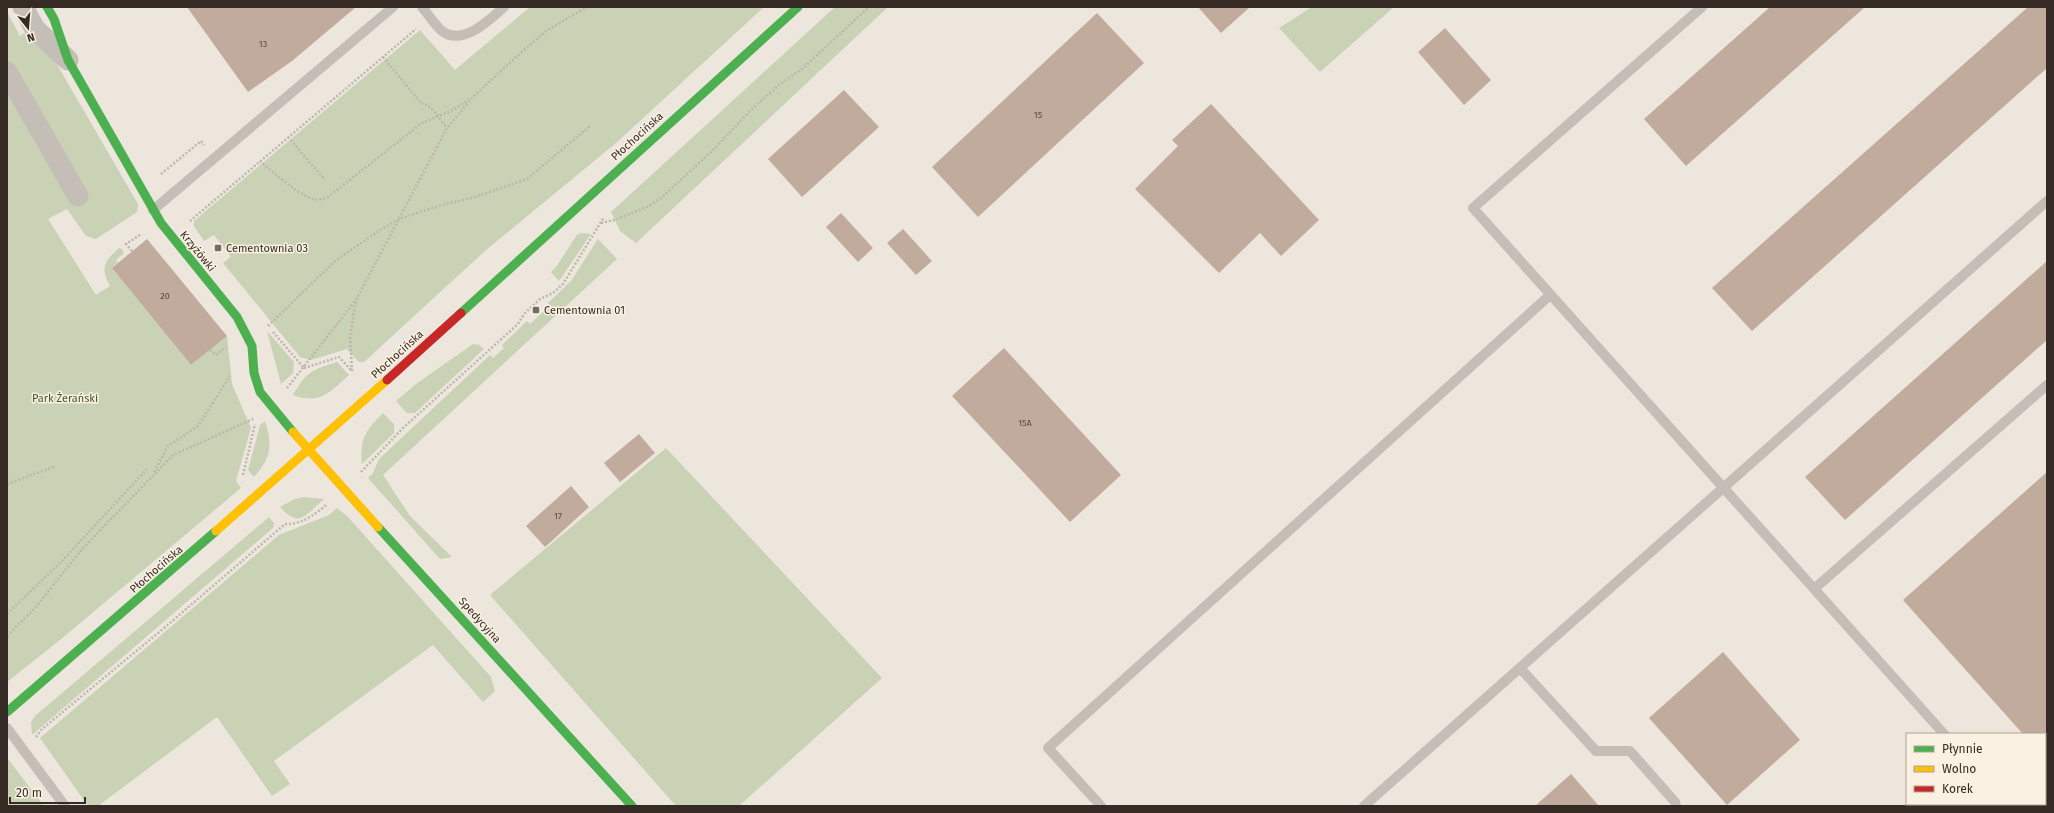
<svg xmlns="http://www.w3.org/2000/svg" width="2054" height="813" font-family="'Fira Sans',sans-serif">
<style>
.green{fill:#cad2b5}
.building{fill:#c1ab9c}
.lines{fill:none;stroke-linecap:round;stroke-linejoin:round}
.path{stroke:#bdb6ae;stroke-width:2.5;stroke-dasharray:2 2;stroke-linecap:butt}
.lane{stroke:#c4beb6;stroke-width:10}
.street{stroke:#c4beb6;stroke-width:21}
.fast{stroke:#4caf50;stroke-width:9}
.slow{stroke:#ffc107;stroke-width:9}
.jam{stroke:#c62828;stroke-width:9}
.poi-dot{fill:#756c64;stroke:#faf1e2;stroke-width:1.5}
.labels{text-anchor:middle;stroke-width:3;stroke-linejoin:round;paint-order:stroke}
.number-label{font-size:9px;fill:#584b42}
.street-label{font-size:11px;fill:#352b24;stroke:#faf1e2}
.poi-label{font-size:11px;fill:#352b24;stroke:#faf1e2;text-anchor:start}
.park-label{font-size:11px;fill:#3f5526;stroke:#faf1e2}
</style>
<rect width="100%" height="100%" fill="#ece6dc"/>
<!-- green -->
<path class="green" d="M530,7h234l-148,136 -130,107 -122,112h-5l-12,-13 -36,11 -11,-3 -77,-94 8,-6 -17,-22 -10,6 -10,-15v-5l226,-191 35,40z
M835,7h53l-252,236 -16,-12 -9,-19z
M1312,7h82l-74,65 -41,-44z
M7,12l13,24 7,-5 28,30 83,143 -1,8 -41,27 -10,-3 -19,-27 -19,10 48,76 14,-9c-10,-19 -6,-24 9,-38l3,1 2,4 -8,7 2,2 -6,6 79,97 36,-29 5,48 19,44 -15,53 5,7 -181,152 -53,42z
M581,233l10,1 -32,47 -8,-9 5,-5 21,-32z
M598,239l19,20 -234,216 27,41 42,41 -12,2 -72,-81 5,-5 6,-14 111,-104 3,3 11,-10 -2,-3 25,-24 3,3 19,-18 -1,-3 23,-22z
M267,331l27,31 -1,11 -12,11z
M473,344l6,1 5,4 -69,64h-8l-11,-12 20,-17z
M337,362l12,13c-19,17 -29,30 -56,20 14,-24 19,-25 44,-33z
M383,413l11,11v9l-32,31c-3,-25 4,-34 21,-51z
M265,421c8,24 6,37 -11,56l-6,-7 12,-45z
M666,448l216,230 -143,128h-63l-186,-211z
M304,497l20,2c-19,16 -24,30 -44,8l15,-8z
M337,508l11,9 143,160 4,14 -12,11 -50,-57 -159,116 16,23 -18,12 -55,-79 -119,89h-10l-48,-68 239,-203 50,-20z
M269,517l5,6 -1,5 -241,207 -1,-13 4,-6z
M8,759l36,47h-37z"/>
<!-- building -->
<path class="building" d="M187,7h169l-64,54 -44,31z
M1198,7h52l-29,26z
M1770,7h95l-179,159 -42,-47z
M2028,7h19v61l-295,263 -40,-43z
M1097,13l47,50 -166,154 -46,-50z
M1445,28l46,52 -27,25 -46,-53z
M844,90l35,37 -77,70 -34,-38z
M1211,104l108,116 -38,36 -21,-23 -41,40 -84,-84 43,-43 -6,-6z
M841,213l32,35 -15,14 -32,-35z
M903,229l29,32 -16,14 -29,-32z
M147,239l80,97 -36,29 -79,-97z
M2047,261v79l-202,180 -40,-43z
M1004,348l117,127 -51,47 -118,-126z
M639,434l16,19 -35,29 -16,-19z
M2047,472v262h-24l-120,-134z
M571,486l18,21 -44,40 -19,-21z
M1723,652l77,88 -73,65 -78,-87z
M1571,774l28,32h-64z"/>
<g class="lines">
<!-- path -->
<path class="path" d="M383,57l38,46c11,1 19,17 26,25
M288,137l37,43
M260,161c13,11 35,31 50,37 7,3 12,1 18,-1l94,-74 29,-12 19,-12
M161,174l40,-33 3,4
M190,221l226,-192
M601,223l13,-3 33,-13 14,-9 51,-47 41,-43 26,-23 23,-16 67,-62
M132,251l-6,-7 14,-9
M268,326l67,-65 45,-31 19,-11 42,-14 34,-8 52,-18 63,-53
M273,332l31,36
M210,350l6,5 10,-8
M304,368l35,-11 13,14
M352,371l-2,-35 6,-35
M287,388l69,-88 91,-172 26,-31 42,-39 31,-27 41,-24
M154,472l14,-26 30,-20 32,-50
M361,472l43,-45 114,-103 6,-10 16,-15 13,-6 10,-9 41,-67
M243,475l12,-51
M7,484l49,-18
M7,614l56,-54 84,-91
M7,636l28,-28 47,-59 91,-94 80,-36
M36,737l6,-8 121,-100 122,-105c15,1 30,-9 41,-19"/>
<!-- lane -->
<path class="lane" d="M422,7c6,7 13,18 20,24 21,16 48,-12 62,-24
M1702,7l-229,201 471,526
M153,210l240,-203
M1814,589l233,-204
M1520,668l76,83h34l45,51 1,4
M7,728l58,78
M2007,804l2,2
M1101,806l-53,-58 502,-453
M1364,806l683,-605"/>
<!-- street -->
<path class="street" d="M23,7l12,22 33,31
M7,72l71,124"/>
<!-- fast -->
<path class="fast" d="M47,7l7,12 14,41 93,163 76,94 15,29 2,27 6,19 33,40
M461,313l337,-306
M378,527l254,279
M7,712l209,-181"/>
<!-- slow -->
<path class="slow" d="M293,432l85,95
M216,531l171,-151"/>
<!-- jam -->
<path class="jam" d="M387,380l74,-67"/>
</g>
<!-- markers -->
<g class="poi-dot">
<rect x="214" y="244" width="8" height="8" rx="2"/>
<rect x="532" y="306" width="8" height="8" rx="2"/>
</g>
<g class="labels">
<!-- number labels -->
<g class="number-label">
<text x="263" y="47">13</text>
<text x="1038" y="118">15</text>
<text x="165" y="299">20</text>
<text x="1025" y="426">15A</text>
<text x="558" y="519">17</text>
</g>
<!-- street labels -->
<g class="street-label">
<text transform="translate(637 136) rotate(-42)" y="4">Płochocińska</text>
<text transform="translate(198 251) rotate(51)" y="4">Krzyżówki</text>
<text transform="translate(397 354) rotate(-42)" y="4">Płochocińska</text>
<text transform="translate(156 569) rotate(-41)" y="4">Płochocińska</text>
<text transform="translate(480 620) rotate(48)" y="4">Spedycyjna</text>
</g>
<!-- poi labels -->
<g class="poi-label">
<text x="226" y="252">Cementownia 03</text>
<text x="544" y="314">Cementownia 01</text>
</g>
<!-- park labels -->
<g class="park-label">
<text x="65" y="402">Park Żerański</text>
</g>
</g>
<!-- border -->
<rect width="2054" height="813" fill="none" stroke="#352b24" stroke-width="16"/>
<!-- legend -->
<rect x="1906" y="733" width="140" height="72" fill="#faf1e2" stroke="#aba296"/>
<rect x="1914" y="746" width="20" height="6" fill="#4caf50" stroke="#aba296"/>
<text x="1942" y="753" font-size="12" fill="#352b24">Płynnie</text>
<rect x="1914" y="766" width="20" height="6" fill="#ffc107" stroke="#aba296"/>
<text x="1942" y="773" font-size="12" fill="#352b24">Wolno</text>
<rect x="1914" y="786" width="20" height="6" fill="#c62828" stroke="#aba296"/>
<text x="1942" y="793" font-size="12" fill="#352b24">Korek</text>
<!-- north arrow -->
<g transform="translate(28 28) rotate(163)" stroke="#faf1e2" stroke-width="3" paint-order="stroke">
<path d="M0-3L7 15L0 10L-7 15Z" fill="#352b24"/>
<text y="-6" font-size="11" font-weight="bold" text-anchor="middle" fill="#352b24">N</text>
</g>
<!-- scale -->
<path d="M10 797v6h75v-6" fill="none" stroke="#352b24" stroke-width="2"/>
<text x="16" y="797" font-size="12" fill="#352b24" stroke="#faf1e2" stroke-width="3" paint-order="stroke">20 m</text>
</svg>
